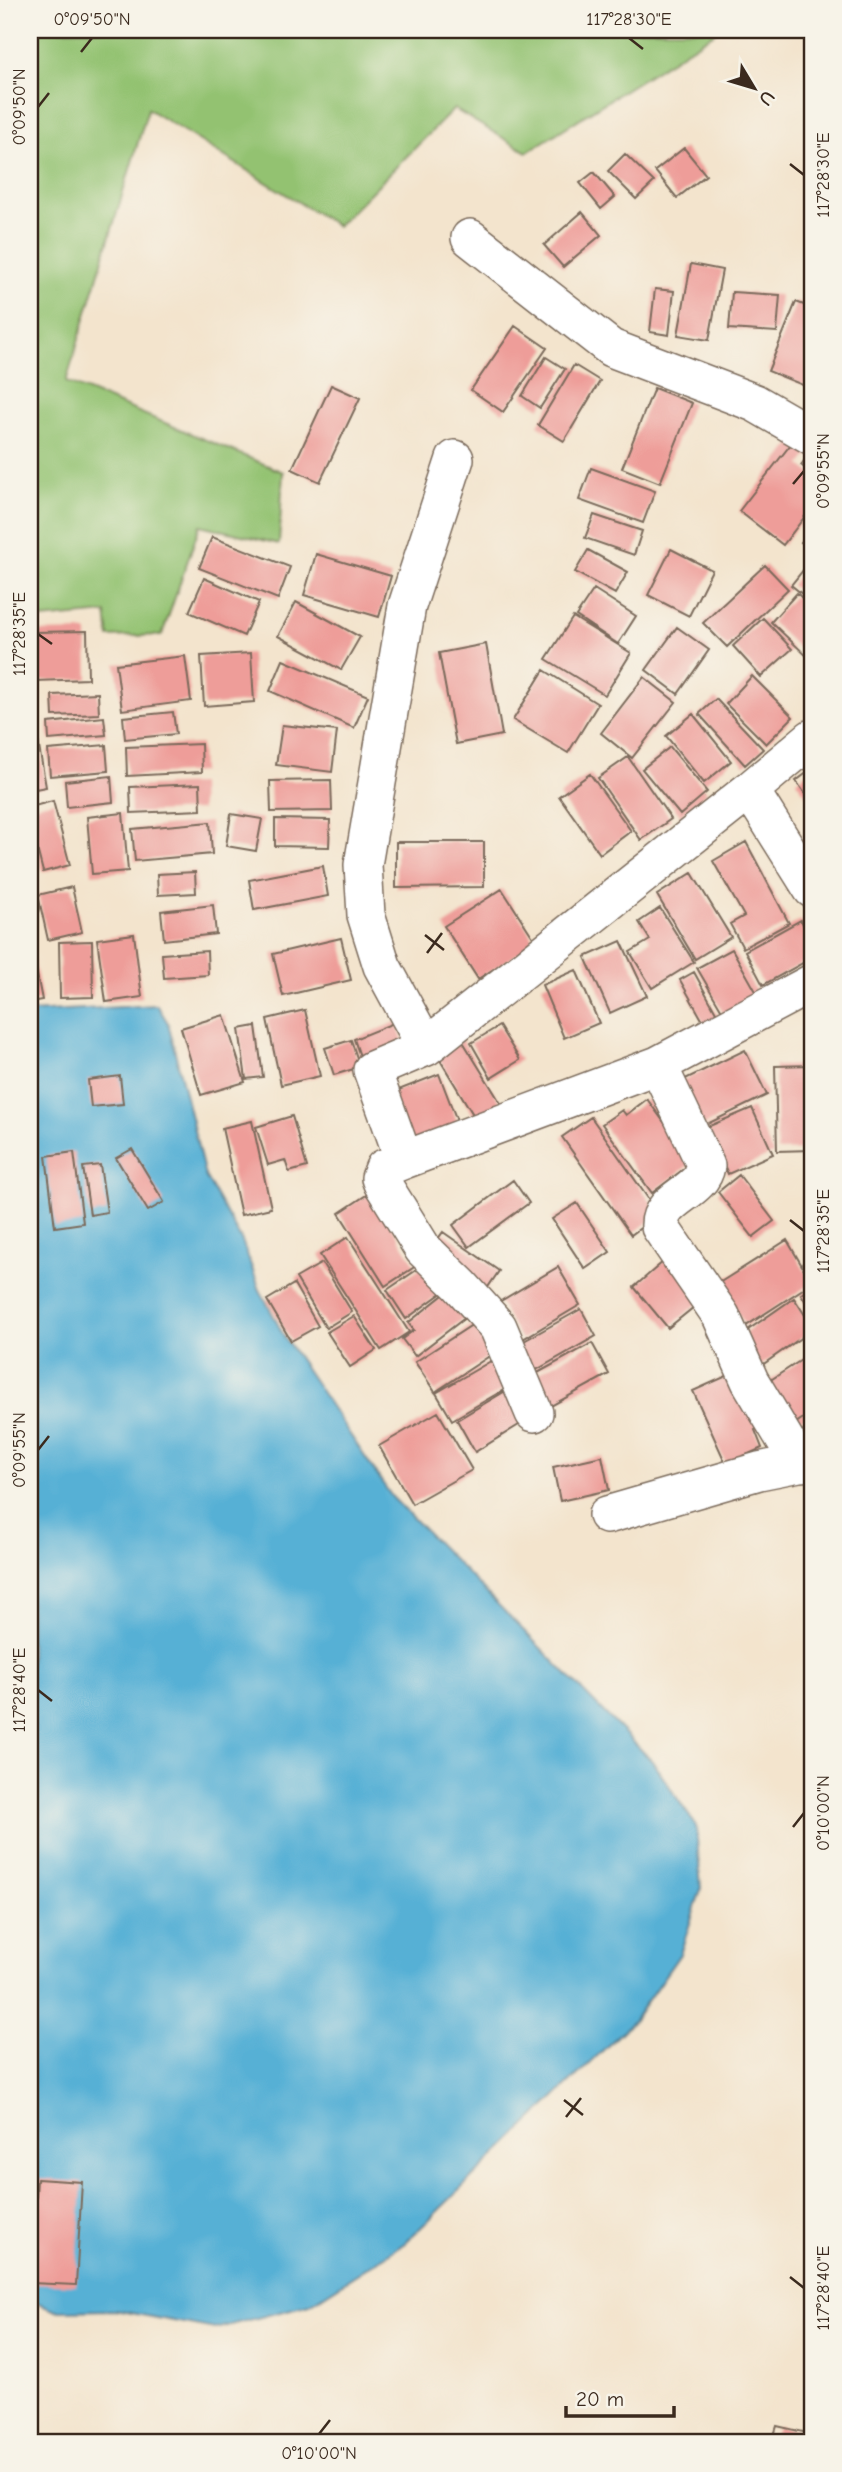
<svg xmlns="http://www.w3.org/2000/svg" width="842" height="2472" font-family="'Comic Neue',sans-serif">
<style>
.green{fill:#93c271;stroke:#677648;stroke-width:2}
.water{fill:#57b0d5;stroke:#496d7a;stroke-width:2}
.building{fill:#ee9d99}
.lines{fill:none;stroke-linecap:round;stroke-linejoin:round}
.minor-casing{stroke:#7b6b5b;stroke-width:40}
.minor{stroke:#fff;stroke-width:37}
.ticks{fill:none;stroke:#3b2a1e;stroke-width:2.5}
.neatline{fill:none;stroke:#3b2a1e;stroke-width:2.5}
.ticks-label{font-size:18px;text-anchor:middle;fill:#3b2a1e}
</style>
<rect width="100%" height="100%" fill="#f7f3e8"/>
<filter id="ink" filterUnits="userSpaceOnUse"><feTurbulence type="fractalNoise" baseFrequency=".0143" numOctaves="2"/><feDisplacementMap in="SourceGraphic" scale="14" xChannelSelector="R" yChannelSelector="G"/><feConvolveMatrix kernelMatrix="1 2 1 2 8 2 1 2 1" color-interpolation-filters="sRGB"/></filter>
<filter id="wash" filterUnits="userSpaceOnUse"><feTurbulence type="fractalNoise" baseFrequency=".00686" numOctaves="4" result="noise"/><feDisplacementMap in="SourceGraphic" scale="28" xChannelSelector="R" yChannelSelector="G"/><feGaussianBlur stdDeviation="1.57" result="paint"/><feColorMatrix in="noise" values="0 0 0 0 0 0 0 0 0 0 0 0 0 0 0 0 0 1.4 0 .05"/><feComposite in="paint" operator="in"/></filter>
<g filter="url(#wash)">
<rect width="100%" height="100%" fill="#f3e4cd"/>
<!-- green -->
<path class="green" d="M30,30h689l-192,122 -73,-43 -117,117 -189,-117 -82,273 217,90 -4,72 -79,-19 -38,110 -53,2 -3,-24 -76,7z"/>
<!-- water -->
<path class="water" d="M157,1005l11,18 37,153 37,65 18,49 25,48 107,159 260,264 44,65 5,63 -21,65 -47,67 -228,222 -95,61 -95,25 -100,-19 -56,1 -29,-11v-1288z"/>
<g id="blocks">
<!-- building -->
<path class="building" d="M684,148l22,27 -29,23 -22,-27z
M625,154l29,28 -18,17 -28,-28z
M594,172l21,25 -14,12 -21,-26z
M582,212l19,23 -38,32 -19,-22z
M691,264l31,6 -13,70 -31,-5z
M655,289l19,2 -5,44 -19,-3z
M732,292l48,3 -3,37 -48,-3z
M796,302l16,6v75l-2,5 -42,-17z
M515,326l32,22 -44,64 -32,-22z
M546,357l19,12 -25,39 -18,-12z
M574,365l26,16 -36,60 -26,-16z
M331,385l29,13 -40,84 -28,-13z
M654,388l38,15 -32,80 -38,-15z
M798,435l14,15 -11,15 11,9v33l-29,38 -44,-34z
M591,468l64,23 -12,32 -64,-23z
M594,515l48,16 -8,24 -49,-17z
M812,529v22l-11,-9z
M212,537l78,30 -12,32 -79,-31z
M671,549l41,21 -23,46 -41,-21z
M588,550l40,22 -13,22 -40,-22z
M316,554l75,22 -12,41 -75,-22z
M812,559v43l-21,-17z
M765,565l23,24 -61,58 -24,-24z
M204,578l55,24 -15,34 -55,-24z
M594,589l42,27 -18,28 -42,-28z
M797,593l15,15v53l-41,-39z
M296,602l64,35 -19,33 -63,-34z
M573,617l58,36 -26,42 -59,-36z
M763,618l29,31 -31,28 -28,-31z
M677,627l32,23 -31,44 -32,-24z
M87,631l1,48 -52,2 -1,-49z
M486,644l16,91 -46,9 -17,-91z
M251,653l3,49 -50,4 -3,-50z
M185,656l6,45 -69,9 -6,-46z
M283,660l85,36 -14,32 -84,-37z
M544,670l54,34 -30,49 -55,-33z
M752,676l41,41 -27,27 -40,-40z
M644,677l32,25 -44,56 -31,-25z
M98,693l1,21 -46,2 -1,-21z
M716,699l47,50 -18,16 -46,-51z
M173,712l3,22 -51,5 -2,-22z
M693,714l38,47 -27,22 -38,-47z
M104,717l2,18 -57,5 -1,-17z
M282,725l55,6 -5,41 -56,-7z
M38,741l8,46 -16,3v-48z
M201,744l1,28 -75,4 -1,-29z
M106,745l2,26 -58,5 -2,-26z
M670,747l37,45 -27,23 -38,-46z
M628,757l43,62 -30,21 -43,-62z
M812,769v34l-16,-22z
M590,774l41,57 -31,23 -41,-58z
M111,776l2,26 -46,5 -2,-26z
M331,780l1,31 -61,1 -1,-31z
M200,784l1,26 -70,3 -1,-26z
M53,801l17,64 -27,7 -13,-51v-14z
M123,813l5,58 -36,3 -5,-57z
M231,814l31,5 -6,32 -30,-5z
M275,819l55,1 -1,27 -54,-1z
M210,822l2,32 -77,7 -3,-32z
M396,842h88v45l-88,1z
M746,842l43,81 -46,25 -13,-24 14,-8 -31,-55z
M323,866l5,30 -74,14 -5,-30z
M195,872l1,21 -38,2 -1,-21z
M692,873l39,64 -36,22 -38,-64z
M72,887l10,45 -34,8 -10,-45z
M502,889l34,53 -58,37 -34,-53z
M213,905l3,29 -52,6 -3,-29z
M660,908l34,54 -42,26 -22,-36 20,-12 -11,-18z
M801,920l11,22v16l-49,27 -18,-34z
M134,934l8,63 -36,5 -9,-63z
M341,938l10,42 -68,16 -10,-42z
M30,940l12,60 -12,2z
M92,941l1,56 -33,1 -1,-56z
M621,941l26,55 -37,17 -25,-56z
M732,949l30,53 -34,19 -31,-53z
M207,951l1,24 -44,3 -2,-24z
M576,970l23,53 -35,15 -22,-53z
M694,972l29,53 -14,7 -29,-52z
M305,1010l15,66 -39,9 -14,-66z
M224,1015l21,67 -44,13 -20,-67z
M396,1022l11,29 -43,17 -10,-29z
M256,1026l7,51 -17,2 -7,-50z
M499,1026l21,34 -29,18 -20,-35z
M351,1040l9,27 -26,8 -9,-27z
M462,1040l46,75 -25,16 -46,-76z
M745,1050l22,45 -68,33 -22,-45z
M812,1065v85l-35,1 -2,-85z
M439,1074l23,60 -49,18 -22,-59z
M120,1076l3,28 -32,3 -3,-27z
M647,1099l46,63 -41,31 -50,-69 20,-14 4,5z
M752,1108l21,46 -45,20 -21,-47z
M292,1116l15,51 -18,5 -4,-12 -17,5 -12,-38z
M591,1117l68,97 -28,21 -69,-98z
M252,1121l19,87 -30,7 -19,-87z
M132,1149l32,53 -16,9 -32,-53z
M74,1152l9,71 -28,4 -9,-71z
M100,1165l7,47 -17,3 -7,-48z
M739,1175l35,46 -21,16 -35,-45z
M513,1180l16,23 -60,44 -16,-22z
M371,1192l45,74 -31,20 -46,-73z
M577,1203l33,49 -25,17 -33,-50z
M443,1232l56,39 -13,19 -57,-39z
M348,1237l61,95 -28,18 -61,-95z
M787,1240l25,43 -66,43 -27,-43z
M671,1255l34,43 -37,30 -34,-41z
M322,1263l30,49 -26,16 -30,-50z
M424,1265l19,27 -37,27 -19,-29z
M558,1267l22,38 -59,35 -22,-38z
M294,1284l24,42 -27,15 -24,-41z
M812,1287v25l-11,-18z
M447,1292l19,25 -51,39 -13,-17 12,-9 -6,-7z
M794,1298l18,28v4l-57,40 -20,-31z
M581,1309l15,27 -72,41 -16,-27z
M354,1316l22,34 -26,17 -23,-35z
M478,1321l19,30 -62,41 -20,-30z
M592,1343l17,31 -69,38 -17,-31z
M812,1353v59l-19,13 -27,-42z
M496,1358l16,27 -60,35 -16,-27z
M740,1370l24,56 -9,4 7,18 -36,16 -33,-73z
M514,1386l18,31 -57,35 -18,-32z
M438,1412l34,58 -60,34 -33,-58z
M602,1456l7,34 -49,11 -7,-34z
M37,2179l45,3 -6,103 -45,-2z
M777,2426l35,8v8h-40z"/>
</g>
</g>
<g filter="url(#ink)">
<use href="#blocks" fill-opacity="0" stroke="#7b6b5b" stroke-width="2"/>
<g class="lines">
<defs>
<path id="minor" d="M470,238l141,110 144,55 57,33
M812,738l-62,52 -324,257 -54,23 32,90 254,-95 154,-82
M750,790l62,99
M426,1047l-44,-81 -16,-51 -3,-50 44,-259 48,-147
M658,1065l48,101c-4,27 -48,32 -46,61l61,89 29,65 49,82
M404,1160l-20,8 -4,10 2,5 41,66 37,36 38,42 36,86
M607,1515l152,-44 40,-8 13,-1"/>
</defs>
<!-- minor casing -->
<use href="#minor" class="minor-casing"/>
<!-- minor -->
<use href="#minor" class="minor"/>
</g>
</g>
<!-- ticks -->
<path class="ticks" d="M629,38l14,11M81,52l11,-14M38,107l11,-14M790,164l14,11M793,484l11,-13M38,634l14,10M425,935l19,15M427,953l15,-20M790,1220l14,11M38,1450l11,-14M38,1690l14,11M793,1827l11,-14M564,2100l19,15M566,2117l15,-19M790,2277l14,11M319,2434l11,-14"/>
<!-- margin -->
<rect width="842" height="2472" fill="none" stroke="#f7f3e8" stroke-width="77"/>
<!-- north arrow -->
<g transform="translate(754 88) rotate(128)" stroke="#f7f3e8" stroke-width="5" paint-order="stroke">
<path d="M0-5L12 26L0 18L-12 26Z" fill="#3b2a1e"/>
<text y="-10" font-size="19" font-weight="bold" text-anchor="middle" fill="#3b2a1e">U</text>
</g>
<!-- scale -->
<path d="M566 2406v10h108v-10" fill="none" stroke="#3b2a1e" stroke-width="3.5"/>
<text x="576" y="2406" font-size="21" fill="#3b2a1e" stroke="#f7f3e8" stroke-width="5" paint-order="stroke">20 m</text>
<rect x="38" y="38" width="766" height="2396" class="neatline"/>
<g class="ticks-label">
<text x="92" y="25">0°09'50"N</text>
<text x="629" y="25">117°28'30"E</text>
<text transform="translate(19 107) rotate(-90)" y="6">0°09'50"N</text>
<text transform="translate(823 175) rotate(-90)" y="6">117°28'30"E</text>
<text transform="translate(823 471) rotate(-90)" y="6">0°09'55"N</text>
<text transform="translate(19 634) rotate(-90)" y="6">117°28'35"E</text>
<text transform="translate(823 1231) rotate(-90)" y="6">117°28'35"E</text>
<text transform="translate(19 1450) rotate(-90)" y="6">0°09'55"N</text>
<text transform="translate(19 1690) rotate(-90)" y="6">117°28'40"E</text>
<text transform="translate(823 1813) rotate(-90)" y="6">0°10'00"N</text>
<text transform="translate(823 2288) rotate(-90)" y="6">117°28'40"E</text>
<text x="319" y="2459">0°10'00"N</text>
</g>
</svg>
